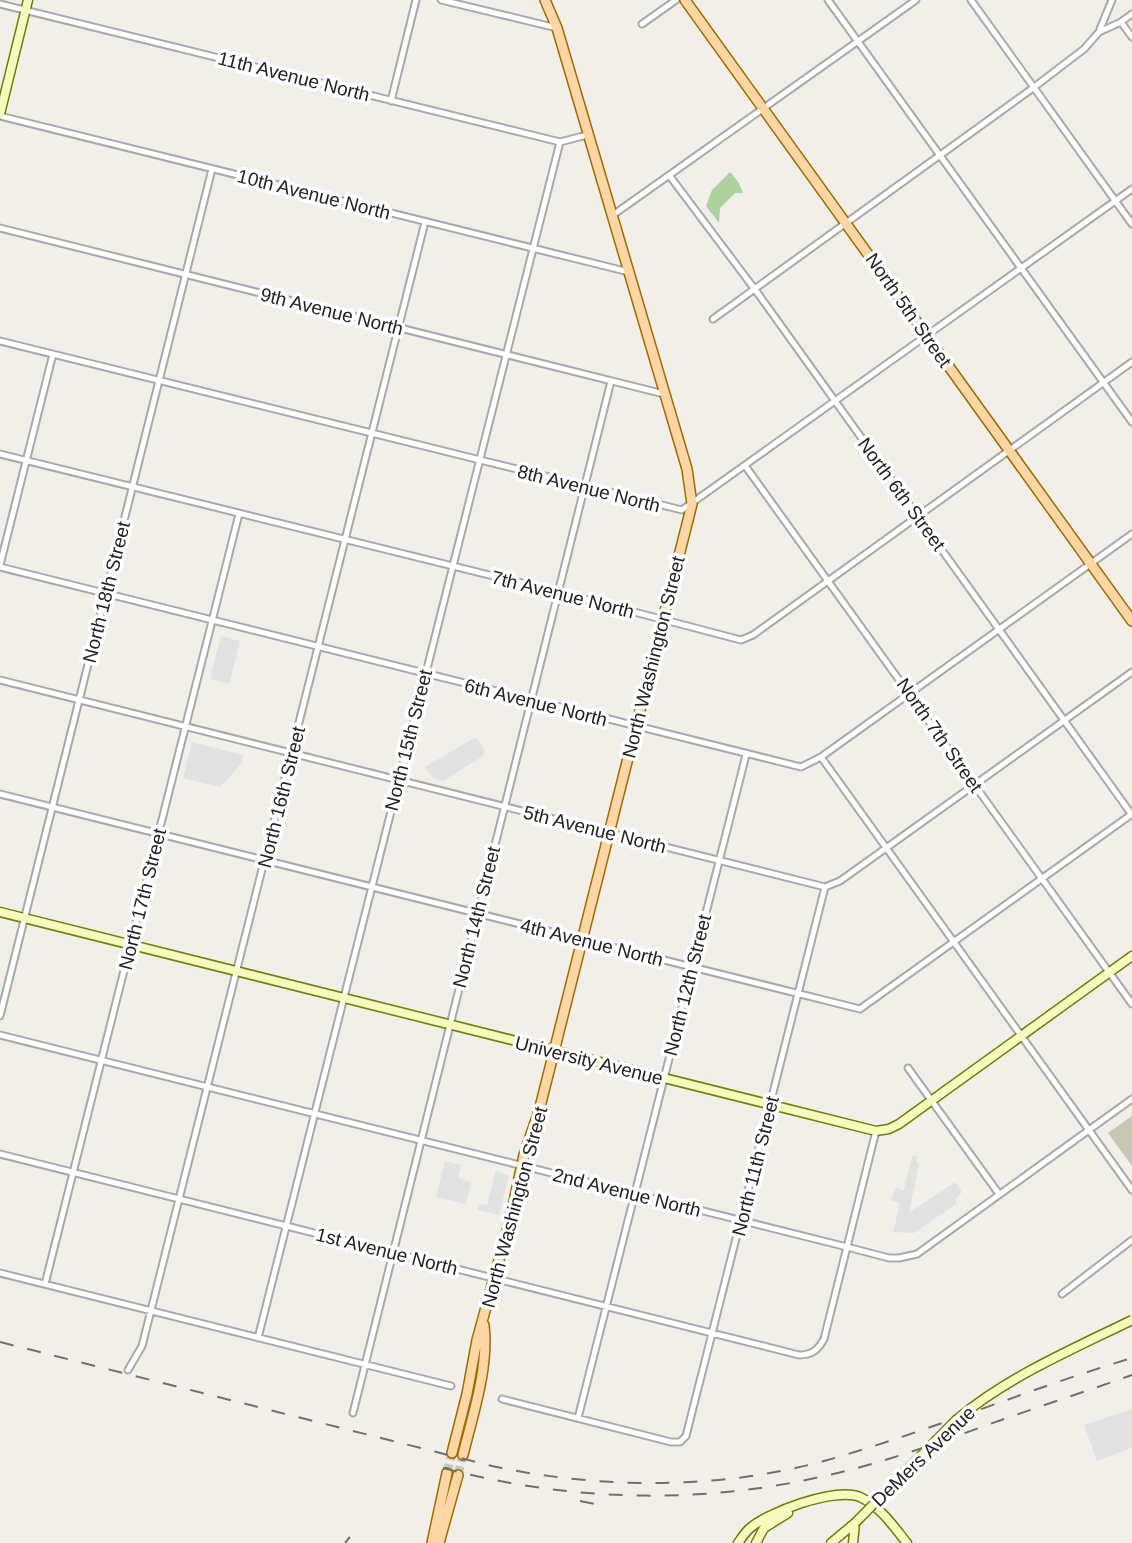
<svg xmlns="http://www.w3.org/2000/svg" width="1132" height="1543" font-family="Arial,sans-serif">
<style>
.construction{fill:#c7c7b4}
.forest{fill:#add19e}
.parking{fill:#e2e2e2}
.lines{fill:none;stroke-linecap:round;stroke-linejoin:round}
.primary-tunnel{stroke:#c8c6c1;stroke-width:9;stroke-dasharray:9 4.5;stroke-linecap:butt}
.street-casing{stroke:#a9a9a9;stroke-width:9}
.secondary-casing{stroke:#707d05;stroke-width:11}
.primary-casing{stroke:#a06b00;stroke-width:12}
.street{stroke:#fff;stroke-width:5}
.secondary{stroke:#f7fabf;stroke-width:8}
.primary{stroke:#fcd6a4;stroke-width:9}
.rail{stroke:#707070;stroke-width:2;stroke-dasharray:14 14;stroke-linecap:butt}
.secondary-bridge-casing{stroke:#707d05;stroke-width:11;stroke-linecap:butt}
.secondary-bridge{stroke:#f7fabf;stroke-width:8}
.labels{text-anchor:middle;stroke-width:7;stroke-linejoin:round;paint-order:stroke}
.street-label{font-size:19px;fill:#222;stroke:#fff}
</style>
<rect width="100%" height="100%" fill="#f2efe9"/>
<!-- construction -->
<path class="construction" d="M1132,1116v50l-24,-33z"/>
<!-- forest -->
<path class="forest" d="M730,172l9,11 4,10h-8l-15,15 -1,15 -13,-17 6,-16z"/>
<!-- parking -->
<path class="parking" d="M221,636l19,5 -11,43 -19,-5z
M476,737l9,13 -2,6 -40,25 -11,-4 -7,-10z
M192,742l51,13 -1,8 -22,24 -37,-9z
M912,1156h5l-1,5 3,3 -10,49 46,-31 7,10 -6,6v6l-42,29 -21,-1 7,-28 -9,-4 5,-12 8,2z
M445,1161l16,4 -3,13 13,4 -5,22 -30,-7z
M496,1170l13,6 -10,39 -22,-5 2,-6 8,1z
M1132,1409v39l-35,13 -13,-36z"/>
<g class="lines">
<!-- primary-tunnel -->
<path class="primary-tunnel" d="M447,1473l5,-20
M458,1475l5,-20"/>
<defs>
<path id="street" d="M441,0l116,28
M828,0l304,422
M971,0l161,224
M0,4l560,138 27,-7
M1121,22l11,15
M642,24l34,-24
M1100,29l12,-29
M391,101l25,-101
M0,116l629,156
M669,175l90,120 373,520
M613,215l303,-215
M0,228l664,166
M713,319l320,-231 51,-39 15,-17 22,-10 11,-8
M0,341l682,169 450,-321
M0,454l558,138 183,48 12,-5 379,-273
M746,467l386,537
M0,565l53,-211
M0,567l801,200 20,-10 311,-223
M0,680l825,207 15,-6 292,-209
M821,757l311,433
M0,794l860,215 272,-195
M0,1016l212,-847
M0,1035l847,212 42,11h10l18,-4 215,-155
M908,1068l91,126
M0,1154l799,201c13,0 19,-5 25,-16l52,-208
M0,1273l451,113
M45,1284l194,-770
M1062,1294l70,-54
M258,1338l302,-1196
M128,1370l14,-24 283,-1124
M502,1399l169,43h9l6,-6 139,-549
M353,1413l258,-1032
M578,1418l168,-663"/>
<path id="secondary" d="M0,114l28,-114
M0,912l876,219 13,-2 10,-5 233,-168
M738,1543c3,-4 6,-9 10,-13 18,-18 88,-43 112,-33 20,9 34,30 47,46
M756,1543l8,-15 24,-15
M831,1543l24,-20
M853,1543l2,-20"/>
<path id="primary" d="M685,0l447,621
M452,1453l15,-59 10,-54 33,-120 14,-65 15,-44 153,-607 -5,-35 -130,-441 -12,-28
M463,1455c10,-41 26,-88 21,-130
M432,1543l15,-70
M439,1543l19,-68"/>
</defs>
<!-- street casing -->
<use href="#street" class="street-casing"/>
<!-- secondary casing -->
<use href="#secondary" class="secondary-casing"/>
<!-- primary casing -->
<use href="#primary" class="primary-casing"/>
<!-- street -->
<use href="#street" class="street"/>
<!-- secondary -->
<use href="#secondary" class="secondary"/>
<!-- primary -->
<use href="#primary" class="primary"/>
<!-- rail -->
<path class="rail" d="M0,1342l492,124c107,23 226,24 332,-5 104,-29 204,-72 308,-103
M443,1468c124,33 252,37 377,9 57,-12 112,-32 167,-52 48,-17 97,-33 145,-50
M580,1501l25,5
M345,1543l5,-6"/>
<defs>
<path id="secondary-bridge" d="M855,1523l101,-103c53,-44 115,-70 176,-100"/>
</defs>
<!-- secondary-bridge casing -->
<use href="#secondary-bridge" class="secondary-bridge-casing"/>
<!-- secondary-bridge -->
<use href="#secondary-bridge" class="secondary-bridge"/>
</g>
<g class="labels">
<!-- street labels -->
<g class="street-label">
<text transform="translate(294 76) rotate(14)" y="7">11th Avenue North</text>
<text transform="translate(314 194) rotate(14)" y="7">10th Avenue North</text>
<text transform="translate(909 310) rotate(55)" y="7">North 5th Street</text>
<text transform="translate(332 311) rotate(14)" y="7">9th Avenue North</text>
<text transform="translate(589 488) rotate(14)" y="7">8th Avenue North</text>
<text transform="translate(902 494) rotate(54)" y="7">North 6th Street</text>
<text transform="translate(106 592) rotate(-76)" y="7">North 18th Street</text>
<text transform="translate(563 594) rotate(14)" y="7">7th Avenue North</text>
<text transform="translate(653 657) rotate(-76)" y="7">North Washington Street</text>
<text transform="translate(536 702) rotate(14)" y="7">6th Avenue North</text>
<text transform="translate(940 735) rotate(55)" y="7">North 7th Street</text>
<text transform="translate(408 740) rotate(-76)" y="7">North 15th Street</text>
<text transform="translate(281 797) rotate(-76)" y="7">North 16th Street</text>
<text transform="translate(595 829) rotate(14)" y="7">5th Avenue North</text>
<text transform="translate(142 899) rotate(-76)" y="7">North 17th Street</text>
<text transform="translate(476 917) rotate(-76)" y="7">North 14th Street</text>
<text transform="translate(592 942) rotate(14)" y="7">4th Avenue North</text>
<text transform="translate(687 985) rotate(-76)" y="7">North 12th Street</text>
<text transform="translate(589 1060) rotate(14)" y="7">University Avenue</text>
<text transform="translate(755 1166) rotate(-76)" y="7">North 11th Street</text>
<text transform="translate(627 1192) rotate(14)" y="7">2nd Avenue North</text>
<text transform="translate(514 1207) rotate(-75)" y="7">North Washington Street</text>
<text transform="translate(387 1251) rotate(14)" y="7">1st Avenue North</text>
<text transform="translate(923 1456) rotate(-44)" y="7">DeMers Avenue</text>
</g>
</g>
</svg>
